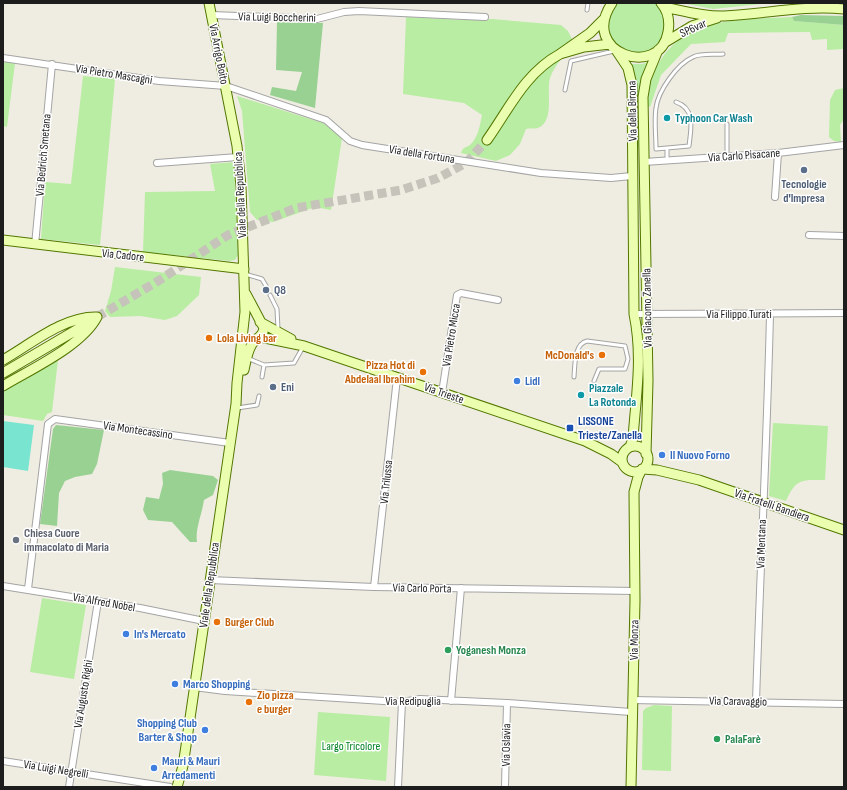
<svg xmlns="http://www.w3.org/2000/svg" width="847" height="790" font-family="'Sofia Sans Condensed',sans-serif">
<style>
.grass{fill:#b9eda3}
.forest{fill:#99d193}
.pitch{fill:#79e5d0}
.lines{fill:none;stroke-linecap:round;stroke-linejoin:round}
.secondary-tunnel{stroke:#c5c3ba;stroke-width:9;stroke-dasharray:9 4.5;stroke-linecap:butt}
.lane-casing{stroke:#a4a4a4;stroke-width:5}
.street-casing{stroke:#a4a4a4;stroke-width:8}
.secondary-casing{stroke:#537700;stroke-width:11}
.lane{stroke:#fff;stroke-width:3}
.street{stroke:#fff;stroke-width:6}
.secondary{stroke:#ebfeb0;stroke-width:9}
.culture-dot{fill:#0f9aa8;stroke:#fff;stroke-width:1.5}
.service-dot{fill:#5c6f8a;stroke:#fff;stroke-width:1.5}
.food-dot{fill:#e8710a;stroke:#fff;stroke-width:1.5}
.shop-dot{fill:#3f7fe0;stroke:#fff;stroke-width:1.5}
.transit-dot{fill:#1a4fb4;stroke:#fff;stroke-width:1.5}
.worship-dot{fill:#6b7280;stroke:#fff;stroke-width:1.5}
.leisure-dot{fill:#2e9e5b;stroke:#fff;stroke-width:1.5}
.labels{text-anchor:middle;stroke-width:3;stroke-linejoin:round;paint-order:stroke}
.street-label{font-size:12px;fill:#1d1d1d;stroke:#fff}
.culture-label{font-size:12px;font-weight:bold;fill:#0d838f;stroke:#fff;text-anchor:start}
.service-label{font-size:12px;font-weight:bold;fill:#4e5e75;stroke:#fff;text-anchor:start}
.food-label{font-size:12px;font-weight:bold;fill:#c56008;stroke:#fff;text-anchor:start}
.shop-label{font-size:12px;font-weight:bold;fill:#366cbe;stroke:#fff;text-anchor:start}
.transit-label{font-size:12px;font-weight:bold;fill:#164399;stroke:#fff;text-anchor:start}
.worship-label{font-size:12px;font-weight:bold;fill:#5b616d;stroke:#fff;text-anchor:start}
.leisure-label{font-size:12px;font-weight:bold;fill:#27864d;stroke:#fff;text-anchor:start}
.park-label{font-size:12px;fill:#038226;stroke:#fff}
</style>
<rect width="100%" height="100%" fill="#efede1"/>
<!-- grass -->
<path class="grass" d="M617,3h39c7,8 10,18 8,28 -13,50 -82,7 -47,-28z
M682,3h88l-57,6z
M406,17l58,3 28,-1 69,6 7,6 5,10c-6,13 -19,24 -23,37 -4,14 5,43 -12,50 -3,1 -9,0 -12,1l-6,15 -10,11 -14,6 -35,-8c2,-6 4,-5 9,-8 8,-7 10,-20 12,-30l-18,-12 -61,-9z
M792,17l2,4 50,4v24l-17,1v-11l-15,1 -2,-8 -82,1 -3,9 -34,2 -30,31 -11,32 -3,-2c2,-10 2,-21 6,-30 25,-60 85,-55 139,-58z
M3,62l12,1 -8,64 -4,-1z
M648,62l-8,85 -4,1c0,-21 5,-65 -5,-82l1,-2h10z
M83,76l32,3 -15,166 -59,-6 4,-57 26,2z
M844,88v31l-4,6 1,17 -7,-1 -5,-4 1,-37 5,-10z
M237,96l89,28 16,14 -11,72 -16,-3 -42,15 -16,-2 -7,-8 -8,-101z
M234,162l4,93 -3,5 -6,1 -86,-9 2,-60 70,-1 -5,-27z
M115,267l86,10 -2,18 -22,21 -12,4 -25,-4 -30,1 -5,-6 6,-20z
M58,360l-6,52 -5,2 -4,7 -40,-6v-23z
M773,423l55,3 -3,54c-23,0 -29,-2 -39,21l-17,-5z
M42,598l44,7 -12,74 -44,-7z
M654,705l18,1 -1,65 -29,-1 1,-59 3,-3z
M318,712l72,5 -4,64 -72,-6z"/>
<!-- forest -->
<path class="forest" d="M801,15l43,1v9l-50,-4 -2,-4z
M277,22l46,1 -8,85 -45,-13 2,-8 24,4 6,-19 -26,-2z
M56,425l48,5 -7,34 -5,10 -17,3 -10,4 -6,12 -2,33 -17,-2 13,-95z
M170,470l43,6 5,4 -5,15 -9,5c-2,14 -9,29 -7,42h-7l-18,-20 -24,-2 -5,-10 3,-13 13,2 4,-15 -1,-11z"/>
<!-- pitch -->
<path class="pitch" d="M3,421l31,4 -6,46 -25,-4z"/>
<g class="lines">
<!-- secondary-tunnel -->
<path class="secondary-tunnel" d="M97,317l58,-34 73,-48 68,-27 105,-18 37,-12 28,-15 21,-23"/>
<defs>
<path id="lane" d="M587,10l1,-7
M565,90l6,-29 43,-10
M667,148l22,-2c2,-18 7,-37 -13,-44
M727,156v-32
M667,160v-12l-11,1c0,-14 -2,-28 0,-41 2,-17 21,-44 37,-51 8,-4 21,-2 30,-3
M245,274l17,5 4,7
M270,295l7,14 1,20
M247,358l17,7
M262,377l2,-12 30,-2 9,-16
M574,377c1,-12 0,-33 13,-36l38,5 3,13 -3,10h-26l-5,12
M237,408l20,-3 2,-9"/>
<path id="street" d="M212,15l105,4 27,-7 15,-1 126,6
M3,58l156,23 67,5 100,34 24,21 12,4 179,28 70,5 21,-2
M644,162l134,-9 66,-8
M157,163l81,-6
M775,197l3,-44
M809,235l35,1
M35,245l17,-181
M634,314l210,-1
M442,393l15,-98 4,-2 37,7
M210,580l164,7 261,4
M3,586l137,22 64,13
M374,587l23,-209
M28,589l20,-165 7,-5 175,24
M194,687l31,4 159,10 18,1 18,-3 87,4 124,9
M632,700l212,4
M451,701l10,-113
M756,702c4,-130 11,-259 14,-388
M3,761l167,26
M69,787l29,-186
M398,787l4,-85
M505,787l2,-84"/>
<path id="secondary" d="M612,3c-34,50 48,77 56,29 2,-11 0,-21 -7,-29
M664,7c20,4 40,10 60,9 41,-2 80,-11 120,-7
M604,19l-14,14 -30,21 24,-7 26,-3
M664,43l28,-17 25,-8
M616,50l12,18 4,17 2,229c9,44 2,81 -1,124l-3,9
M487,140c22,-31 38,-67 73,-86
M3,240l241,29
M260,322l31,17
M260,337l44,9 281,95 26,13 11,8
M3,360c28,-16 61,-44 94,-43
M244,370c2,-9 3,-18 8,-26 4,-6 11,-7 12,-16l-18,-34
M3,373l92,-54
M3,386c28,-17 79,-40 94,-69
M622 459a13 13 0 1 1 26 0a13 13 0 1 1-26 0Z
M646,454l2,-73 -5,-284 3,-18 12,-29
M642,469l15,1 42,10 145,50
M177,787l6,-21 53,-362 1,-21 8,-71 -4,-126 -4,-40 -28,-143
M631,787l4,-187 -1,-108 4,-15 4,-8"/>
</defs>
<!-- lane casing -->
<use href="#lane" class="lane-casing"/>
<!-- street casing -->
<use href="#street" class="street-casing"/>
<!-- secondary casing -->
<use href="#secondary" class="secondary-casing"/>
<!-- lane -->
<use href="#lane" class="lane"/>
<!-- street -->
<use href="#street" class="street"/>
<!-- secondary -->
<use href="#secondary" class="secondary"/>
</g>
<!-- markers -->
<g class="culture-dot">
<circle cx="667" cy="118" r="4"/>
<circle cx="581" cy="395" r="4"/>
</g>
<g class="service-dot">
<circle cx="804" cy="170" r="4"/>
<circle cx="266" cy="290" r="4"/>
<circle cx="273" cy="387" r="4"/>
</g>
<g class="food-dot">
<circle cx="209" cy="338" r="4"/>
<circle cx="602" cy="355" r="4"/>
<circle cx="423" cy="372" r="4"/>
<circle cx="217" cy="622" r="4"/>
<circle cx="249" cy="702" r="4"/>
</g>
<g class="shop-dot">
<circle cx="517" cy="381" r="4"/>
<circle cx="662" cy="455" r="4"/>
<circle cx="126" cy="634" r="4"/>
<circle cx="175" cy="684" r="4"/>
<circle cx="205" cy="730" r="4"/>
<circle cx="154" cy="768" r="4"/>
</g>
<rect class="transit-dot" x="566" y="424" width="8" height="8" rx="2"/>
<circle class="worship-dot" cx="16" cy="540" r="4"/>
<g class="leisure-dot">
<circle cx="448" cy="650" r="4"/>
<circle cx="717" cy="739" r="4"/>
</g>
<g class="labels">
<!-- street labels -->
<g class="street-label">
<text transform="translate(277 17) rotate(1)" y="4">Via Luigi Boccherini</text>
<text transform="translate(693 28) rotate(-25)" y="4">SP6var</text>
<text transform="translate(219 54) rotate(79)" y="4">Via Arrigo Boito</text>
<text transform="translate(114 74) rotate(9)" y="4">Via Pietro Mascagni</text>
<text transform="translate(632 111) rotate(-91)" y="4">Via della Birona</text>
<text transform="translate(422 154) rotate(9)" y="4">Via della Fortuna</text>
<text transform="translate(43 155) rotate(-85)" y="4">Via Bedrich Smetana</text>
<text transform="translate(744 155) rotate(-4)" y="4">Via Carlo Pisacane</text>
<text transform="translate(240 195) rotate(-93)" y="4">Viale della Repubblica</text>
<text transform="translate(123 255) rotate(6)" y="4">Via Cadore</text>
<text transform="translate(647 308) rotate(-91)" y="4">Via Giacomo Zanella</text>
<text x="739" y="318">Via Filippo Turati</text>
<text transform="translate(451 335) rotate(-81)" y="4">Via Pietro Micca</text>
<text transform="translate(444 393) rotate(19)" y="4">Via Trieste</text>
<text transform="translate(138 430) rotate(8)" y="4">Via Montecassino</text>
<text transform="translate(386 482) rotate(-84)" y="4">Via Trilussa</text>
<text transform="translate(772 505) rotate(19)" y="4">Via Fratelli Bandiera</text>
<text transform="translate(761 544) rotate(-88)" y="4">Via Mentana</text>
<text transform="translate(209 585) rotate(-82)" y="4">Viale della Repubblica</text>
<text transform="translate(422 588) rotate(1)" y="4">Via Carlo Porta</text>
<text transform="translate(104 602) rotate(10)" y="4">Via Alfred Nobel</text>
<text transform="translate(634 640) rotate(-89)" y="4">Via Monza</text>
<text transform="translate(83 694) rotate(-81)" y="4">Via Augusto Righi</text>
<text x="413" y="705">Via Redipuglia</text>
<text transform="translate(738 701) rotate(1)" y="4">Via Caravaggio</text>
<text transform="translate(506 745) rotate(-89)" y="4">Via Oslavia</text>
<text transform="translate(56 769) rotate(9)" y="4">Via Luigi Negrelli</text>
</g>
<!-- culture labels -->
<g class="culture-label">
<text x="675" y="122">Typhoon Car Wash</text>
<text x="589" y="392">Piazzale<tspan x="589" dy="14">La Rotonda</tspan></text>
</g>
<!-- service labels -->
<g class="service-label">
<text x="804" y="188" text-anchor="middle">Tecnologie<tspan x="804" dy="14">d'Impresa</tspan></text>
<text x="274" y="294">Q8</text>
<text x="281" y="391">Eni</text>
</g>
<!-- food labels -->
<g class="food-label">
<text x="217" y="342">Lola Living bar</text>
<text x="594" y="359" text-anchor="end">McDonald's</text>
<text x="415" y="369" text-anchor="end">Pizza Hot di<tspan x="415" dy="14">Abdelaal Ibrahim</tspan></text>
<text x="225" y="626">Burger Club</text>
<text x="257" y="699">Zio pizza<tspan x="257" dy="14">e burger</tspan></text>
</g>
<!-- shop labels -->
<g class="shop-label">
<text x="525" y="385">Lidl</text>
<text x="670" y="459">Il Nuovo Forno</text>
<text x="134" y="638">In's Mercato</text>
<text x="183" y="688">Marco Shopping</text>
<text x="197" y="727" text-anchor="end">Shopping Club<tspan x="197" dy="14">Barter &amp; Shop</tspan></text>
<text x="162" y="765">Mauri &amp; Mauri<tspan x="162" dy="14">Arredamenti</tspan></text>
</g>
<!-- transit labels -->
<g class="transit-label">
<text x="578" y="425">LISSONE<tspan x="578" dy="14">Trieste/Zanella</tspan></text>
</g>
<!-- worship labels -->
<g class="worship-label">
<text x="24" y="537">Chiesa Cuore<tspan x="24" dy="14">immacolato di Maria</tspan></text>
</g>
<!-- leisure labels -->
<g class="leisure-label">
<text x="456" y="654">Yoganesh Monza</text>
<text x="725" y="743">PalaFarè</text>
</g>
<!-- park labels -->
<g class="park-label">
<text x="351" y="750">Largo Tricolore</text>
</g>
</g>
<!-- border -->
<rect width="847" height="790" fill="none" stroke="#1d1d1d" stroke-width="8"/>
</svg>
